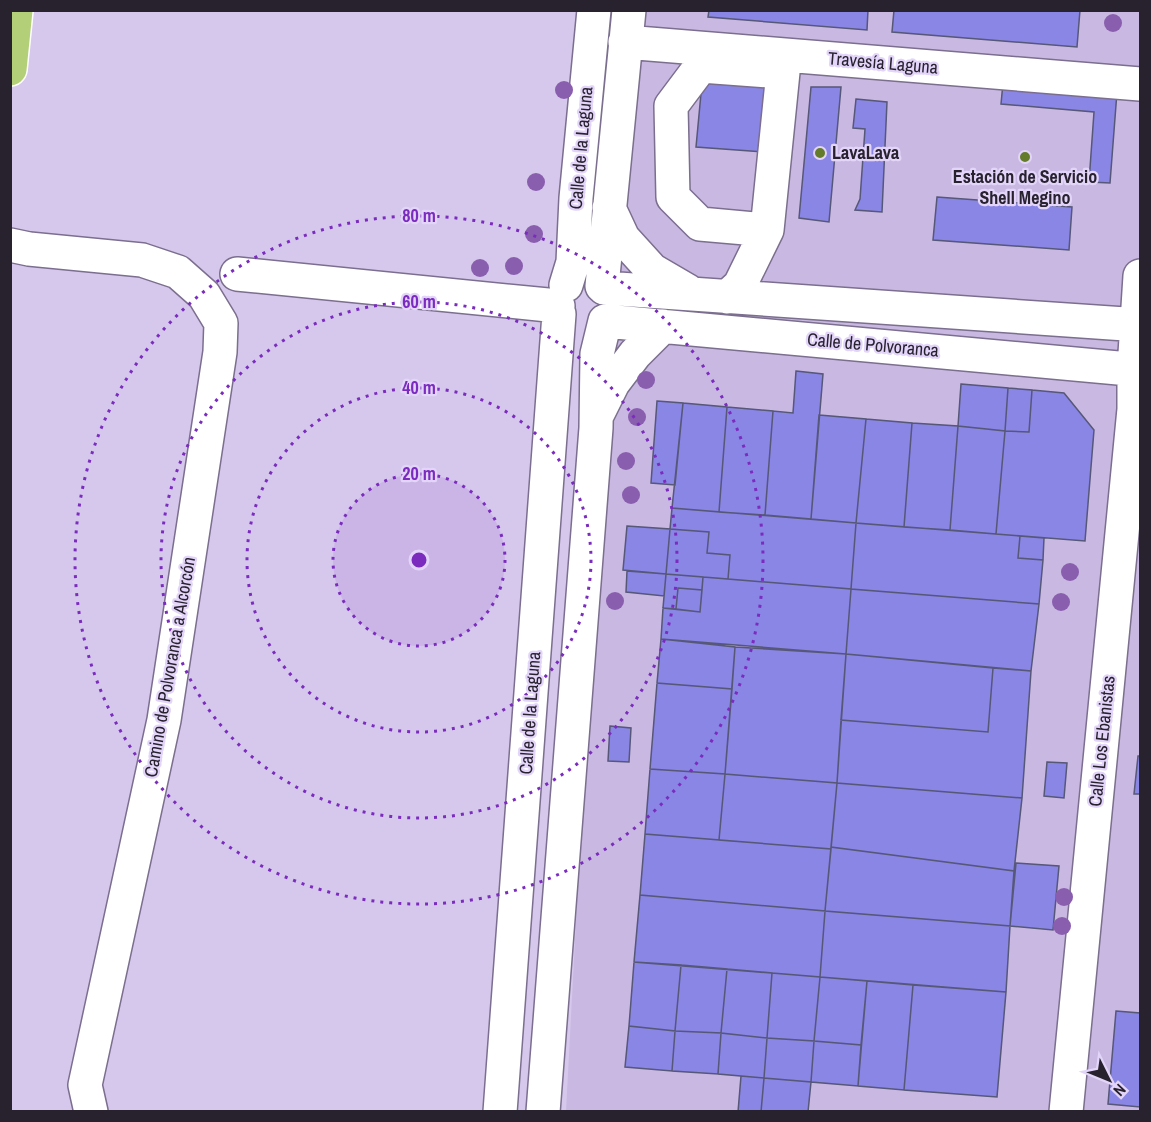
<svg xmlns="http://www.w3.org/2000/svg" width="1151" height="1122" font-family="'Archivo Narrow',sans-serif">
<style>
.built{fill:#c9b9e2}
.building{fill:#8986e5;stroke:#575777;stroke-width:1.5}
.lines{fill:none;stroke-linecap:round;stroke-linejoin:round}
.minor-casing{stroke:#7b6e8e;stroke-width:36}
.highway-casing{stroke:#fff;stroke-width:36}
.minor{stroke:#fff;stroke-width:33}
.highway{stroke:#b3cf77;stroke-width:33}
.tree{fill:#8a5eae}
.ring{fill:none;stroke:#7b2cbf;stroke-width:3;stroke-dasharray:3 6}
.poi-dot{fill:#657b2c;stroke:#e3d5f9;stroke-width:2}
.labels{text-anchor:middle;stroke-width:4.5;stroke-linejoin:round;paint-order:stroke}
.street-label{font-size:18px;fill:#28222f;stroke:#e3d5f9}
.poi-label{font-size:18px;font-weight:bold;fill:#28222f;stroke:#e3d5f9;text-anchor:start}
.centre{fill:#7b2cbf;stroke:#e3d5f9;stroke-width:3}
.ring-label{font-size:18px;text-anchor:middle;font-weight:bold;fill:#7b2cbf;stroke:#e3d5f9;stroke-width:4.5;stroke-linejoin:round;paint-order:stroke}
</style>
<rect width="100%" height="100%" fill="#d6c8ec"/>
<!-- built -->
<path class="built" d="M624,11h516v1100h-574z"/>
<!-- building -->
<path class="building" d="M709,10h159l-1,20 -159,-13z
M894,10h186l-3,37 -185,-15z
M703,72l70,6 -8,74 -69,-5z
M1003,83l114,9 -7,91 -21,-1 5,-70 -93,-8z
M811,87h30l-12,135 -30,-4z
M856,99l31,3 -5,110 -27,-2 5,-11 5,-70 -12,-1z
M937,197l135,10 -3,43 -136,-10z
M796,371l27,3 -12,145 -46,-4 8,-104 20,2z
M961,384l47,4 -3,43 -47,-5z
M1008,388l24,2 -3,42 -24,-1z
M1032,390l32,3 30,37 -9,111 -89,-7 9,-103 24,1z
M657,401l26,2 -8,82 -24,-2z
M683,403l44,4 -8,105 -47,-4z
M727,407l46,4 -8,104 -46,-3z
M819,415l47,4 -10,104 -45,-4z
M866,419l46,4 -8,104 -48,-4z
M912,423l46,3 -8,104 -46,-3z
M958,426l47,5 -9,103 -46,-4z
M672,508l184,15 -5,66 -123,-10 2,-24 -23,-2 2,-21 -39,-3z
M856,523l164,13 -2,22 25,2 -4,44 -188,-15z
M627,526l43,3 -4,45 -43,-4z
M670,529l39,3 -2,21 23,2 -2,24 -62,-5z
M1020,536l24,2 -1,22 -25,-2z
M627,571l39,3 -2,22 -38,-4z
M666,574l37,3 -1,13 -24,-2 -2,21 -13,-1z
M703,577l148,12 -5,65 -185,-15 2,-31 37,4z
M678,588l24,2 -2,22 -24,-3z
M851,589l188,15 -8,67 -185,-17z
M661,639l74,8 -3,42 -75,-6z
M735,647l111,7 -9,129 -112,-9z
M846,654l147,14 -5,64 -147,-12z
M993,668l38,3 -9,127 -185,-15 4,-63 147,12z
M657,683l75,6 -7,85 -75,-5z
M610,726l21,2 -2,34 -21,-1z
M610,726l21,2 -2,34 -21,-1z
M1138,756h2v38h-6z
M1047,762l20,1 -3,35 -20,-2z
M650,769l75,5 -6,66 -74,-6z
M725,774l112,9 -6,66 -112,-9z
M837,783l185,15 -8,73 -183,-24z
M645,834l186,15 -6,62 -185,-16z
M831,847l183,24 -4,55 -185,-15z
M1016,863l43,3 -6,64 -43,-4z
M640,895l185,16 -5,66 -186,-15z
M825,911l185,15 -4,66 -186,-15z
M634,962l47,3 -6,66 -46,-5z
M681,965l46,4 -6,64 -46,-2z
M727,969l45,4 -5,65 -46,-5z
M772,973l48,4 -6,64 -47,-3z
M820,977l47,4 -6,64 -47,-4z
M867,981l46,4 -9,105 -46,-4z
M913,985l93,7 -9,105 -93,-7z
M1116,1011l24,2v94l-32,-3z
M629,1026l46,5 -3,40 -47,-4z
M675,1031l46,2 -3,41 -46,-3z
M721,1033l46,5 -3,40 -46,-4z
M767,1038l47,3 -3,41 -47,-4z
M814,1041l47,4 -3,41 -47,-4z
M741,1076l23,2 -3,34h-23z
M764,1078l47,4 -3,30h-47z"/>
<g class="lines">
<defs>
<path id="minor" d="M625,42l515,42
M609,208l14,30 29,32 36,21
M10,245l19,4 113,11 36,12 26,23 17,28 -1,29 -56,368 -79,365 6,27
M237,274l321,32
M566,285l7,-23 3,-64 18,-188
M602,286l27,-276
M604,288l536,37
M727,297l13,-12 27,-55 16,-158 -82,-6 -30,40 2,91 27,27 67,6
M598,413l15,-30 22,-29 28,-28
M500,1112l59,-798
M543,1112l53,-684 1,-74 8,-33 535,49
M1066,1112l68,-703v-40l6,-93"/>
<path id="highway" d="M10,69l6,-59"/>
</defs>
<!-- minor casing -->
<use href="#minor" class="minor-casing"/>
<!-- highway casing -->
<use href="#highway" class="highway-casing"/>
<!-- minor -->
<use href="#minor" class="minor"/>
<!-- highway -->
<use href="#highway" class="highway"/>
</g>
<!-- trees -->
<g class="tree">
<circle cx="1113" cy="23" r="9"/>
<circle cx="564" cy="90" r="9"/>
<circle cx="536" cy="182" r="9"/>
<circle cx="534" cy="234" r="9"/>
<circle cx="514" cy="266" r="9"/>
<circle cx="480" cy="268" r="9"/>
<circle cx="646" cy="380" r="9"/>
<circle cx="637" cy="417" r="9"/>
<circle cx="626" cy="461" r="9"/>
<circle cx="631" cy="495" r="9"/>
<circle cx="1070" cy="572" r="9"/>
<circle cx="615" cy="601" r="9"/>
<circle cx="1061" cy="602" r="9"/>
<circle cx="1064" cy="897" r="9"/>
<circle cx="1062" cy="926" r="9"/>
</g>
<!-- distance rings -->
<circle cx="419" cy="560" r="86" fill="#7b2cbf" fill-opacity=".12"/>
<g class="ring">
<circle cx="419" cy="560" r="86"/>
<circle cx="419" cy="560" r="172"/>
<circle cx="419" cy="560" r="258"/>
<circle cx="419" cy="560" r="344"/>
</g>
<!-- markers -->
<g class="poi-dot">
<circle cx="820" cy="153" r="6"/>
<circle cx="1025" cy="157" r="6"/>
</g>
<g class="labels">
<!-- street labels -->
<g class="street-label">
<text transform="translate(883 63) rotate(5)" y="6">Travesía Laguna</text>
<text transform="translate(581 148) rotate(-85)" y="6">Calle de la Laguna</text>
<text transform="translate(873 345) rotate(5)" y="6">Calle de Polvoranca</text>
<text transform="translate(170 667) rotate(-80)" y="6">Camino de Polvoranca a Alcorcón</text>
<text transform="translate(530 713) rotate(-86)" y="6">Calle de la Laguna</text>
<text transform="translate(1102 741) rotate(-84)" y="6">Calle Los Ebanistas</text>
</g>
<!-- poi labels -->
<g class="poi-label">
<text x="832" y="159">LavaLava</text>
<text x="1025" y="183" text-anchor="middle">Estación de Servicio<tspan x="1025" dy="21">Shell Megino</tspan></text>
</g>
</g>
<circle cx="419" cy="560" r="9" class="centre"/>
<g class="ring-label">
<text x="419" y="222">80 m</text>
<text x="419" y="308">60 m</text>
<text x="419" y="394">40 m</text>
<text x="419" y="480">20 m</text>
</g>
<!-- border -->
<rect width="1151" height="1122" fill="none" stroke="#28222f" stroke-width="24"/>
<!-- north arrow -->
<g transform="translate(1109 1080) rotate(133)" stroke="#e3d5f9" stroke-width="4.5" paint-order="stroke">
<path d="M0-4.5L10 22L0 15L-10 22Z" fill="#28222f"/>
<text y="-9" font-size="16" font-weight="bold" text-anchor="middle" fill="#28222f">N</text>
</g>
</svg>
